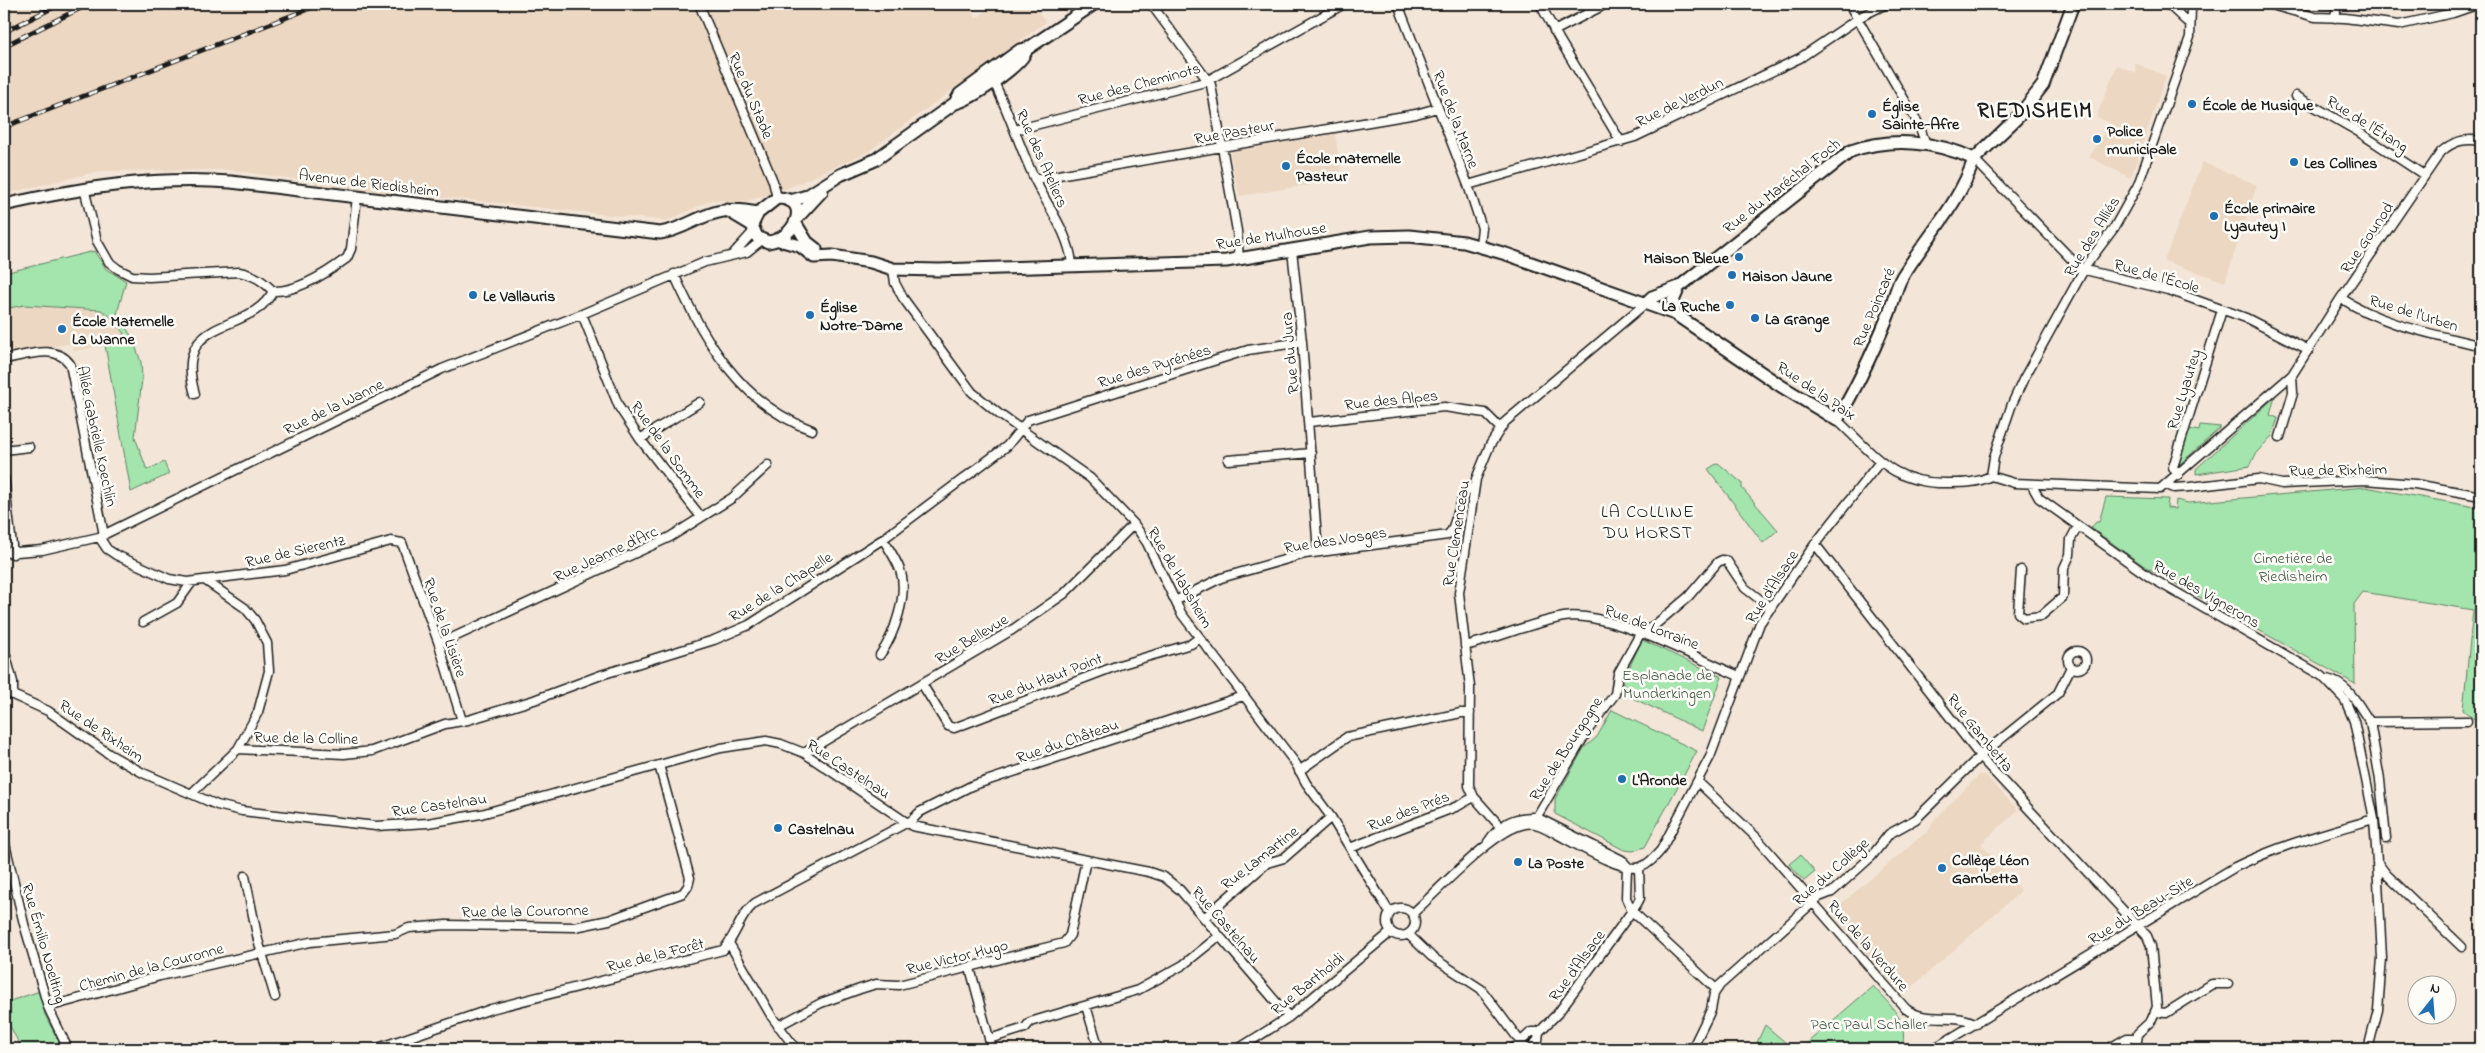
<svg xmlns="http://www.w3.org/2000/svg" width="2485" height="1053" font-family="'Indie Flower',sans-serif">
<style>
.built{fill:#ecd7c2}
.green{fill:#a4e4ad;stroke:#608064}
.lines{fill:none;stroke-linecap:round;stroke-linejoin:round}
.street-casing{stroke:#1c1c1c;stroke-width:11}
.secondary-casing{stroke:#1c1c1c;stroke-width:15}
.street{stroke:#fdfcf7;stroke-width:8}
.secondary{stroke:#fdfcf7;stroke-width:11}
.rail-casing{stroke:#1c1c1c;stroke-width:5}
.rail{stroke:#fdfcf7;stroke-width:3;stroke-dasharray:9;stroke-linecap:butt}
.poi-dot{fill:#1f6fb2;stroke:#fdfcf7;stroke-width:2}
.labels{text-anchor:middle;stroke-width:5;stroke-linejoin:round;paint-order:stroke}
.street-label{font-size:16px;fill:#1c1c1c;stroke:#fdfcf7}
.poi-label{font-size:16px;font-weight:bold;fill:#1c1c1c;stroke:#fdfcf7;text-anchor:start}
.park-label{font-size:16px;fill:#455848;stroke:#fdfcf7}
.neighbourhood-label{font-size:18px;letter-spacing:1px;fill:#1c1c1c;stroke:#fdfcf7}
.district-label{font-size:21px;font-weight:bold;letter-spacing:1px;fill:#1c1c1c;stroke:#fdfcf7}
</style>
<rect width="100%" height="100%" fill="#f3e6d8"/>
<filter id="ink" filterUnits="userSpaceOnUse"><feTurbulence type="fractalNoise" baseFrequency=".02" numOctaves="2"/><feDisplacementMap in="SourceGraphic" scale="10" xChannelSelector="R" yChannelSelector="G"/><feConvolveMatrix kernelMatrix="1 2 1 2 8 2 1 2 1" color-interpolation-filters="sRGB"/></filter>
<g filter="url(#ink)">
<!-- built -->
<path class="built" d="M4,4h962l10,14 20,-14h36l14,18 -180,131 -85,38 -41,12 -28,-3 -45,21 -304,-32 -133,-19 -130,1 -96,23z
M2135,63l31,13 -35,102 -42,-21 22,-34 -15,-6 21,-52 19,8z
M1335,134l7,46 -103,16 -9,-44z
M2202,162l55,23 -32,97 -61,-21z
M24,305l77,5 12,8 11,16 -6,9 -44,8 -2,-8 -68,12v-46z
M1979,775h6l33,35 -37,34 40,47 -118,104 -72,-83 99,-83 3,-8z"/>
<!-- green -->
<path class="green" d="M94,251l12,18 20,12 -9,33 15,23 9,25 1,17 -7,58 12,33 17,-8 5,12 -38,18 -26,-147 13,-2 6,-9 -11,-16 -12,-8 -77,-5 -20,4v-36z
M2275,397l-5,18 8,3 -6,18 -15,16 -7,14 -54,8v-5z
M2200,425l21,2 -41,37 -1,-3 10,-32 10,2z
M1718,463l24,20v5l36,42 -15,13 -55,-74z
M2365,487l116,21v211h-7l-11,-9 10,-100 -110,-18 -9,12 1,80 -211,-118 -53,-38 5,-6h3l7,-25 62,2 -1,9 8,1 1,-9 12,3z
M1642,640l80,37 -20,54 -78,-37 -1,-13z
M1612,710l85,41 -52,96 -12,4 -9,-1 -69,-36v-15l29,-51 13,-11z
M1800,855l15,17 -11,9 -15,-17z
M1873,986c18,21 36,33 29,63h-102z
M40,991l5,24 18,34h-41l-18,-34v-12z
M1765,1025l28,24h-39z"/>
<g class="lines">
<defs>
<path id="street" d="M699,4l74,177 4,17
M1151,4l60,81 26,146 2,29
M1398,4l70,181 14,43 -2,17
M1540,4l19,35 62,103
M1849,4l69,119 8,21
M2168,4l18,17 4,1
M2268,4l47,13 30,1 54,7 54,-12 26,-9
M2335,18l2,-14
M1554,31l52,-27
M992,78c16,32 27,67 42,100 12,26 37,58 38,88
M2296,96l61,35 67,44
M1015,130l190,-48 139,-78
M1974,159l107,110 87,21 78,28 63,32
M1035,179l381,-65 21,-6
M1468,185l167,-48 165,-79 62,-42 24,-12
M84,188l13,53 12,21 9,7 14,7 17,1 90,-5c15,3 23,8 34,19
M1292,250l10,92 16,210
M733,254l20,-22
M893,269l2,14 8,15 69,94 27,22 91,64 44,46 13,19 34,70 115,151 10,19 25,34 59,96
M674,274c29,65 67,131 138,156
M273,291c25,1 54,-18 74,-33l4,-9 6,-52
M2341,298c40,27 94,36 140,48
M582,314l37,93 21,32 61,78
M4,359c22,-3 51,-16 66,5l34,171
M195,394c-24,-81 56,-58 78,-103
M1837,420c38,35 55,65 113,63 15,0 27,0 41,-7
M1309,422l135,-15 41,6 15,15
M2280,437l13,-44 -1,-18
M640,439l60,-37
M4,450l25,-3
M1228,460l83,-7
M1991,476l23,7 146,6 132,-114 49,-77 100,-146c12,-11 24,-14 40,-11
M1991,476l3,-19 18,-53 11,-24 64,-116 27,-36 24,-43 52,-148 1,-29
M2178,476l-5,-9 49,-157
M4,477l9,77
M2031,484l8,14 112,80 171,98 23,24 9,21 20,98 3,43 5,96 -4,52 -10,39
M2167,485l7,3 16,-1 69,-8 23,5 83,-4 50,4 66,12
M99,537l8,12 9,6 53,24 18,3 98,-12 106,-29 11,2 37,101 23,77
M1815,544l169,217 163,175 4,10 6,61 -6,14 -13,12 -2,16
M4,553l38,-3 57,-13 343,-168 140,-55 123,-52 42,-10 15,-12
M2021,570l-3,43 6,5 17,-2 22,-19 1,-29 6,-13 1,-16 7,-13
M1175,601l46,-23 84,-24 143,-19 4,-5 13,-39 9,-4
M143,622l34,-19 15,-21
M439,644l231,-107 62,-39 36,-33
M1465,646c33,-8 65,-23 99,-29 44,-7 132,41 175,59
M4,649l9,33v12
M2068 660a9 9 0 1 1 18 0a9 9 0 1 1-18 0Z
M880,655c14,-19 29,-62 20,-85 -4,-11 -11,-21 -17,-31
M2327,679c22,5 31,26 43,43l97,-1
M922,684l26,42 6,2 165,-63 72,-21 8,-6
M4,691l44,20 61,43 34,19 74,32 25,6 134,15 52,-3 53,-9 240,-66 45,-7 15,3 23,9 108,73 237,46 15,5 16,13 109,127
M2370,722l10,58 6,58
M238,749l106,5 28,-3 73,-27 23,-4 66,-20 67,-25 113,-35 35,-15 134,-86 124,-93 21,-26 220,-70 54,-8
M804,753l208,-123 52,-36 70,-70
M1299,771l48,-34 114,-24h9
M1698,782l58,55 150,172c22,16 48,2 70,15
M191,794l47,-45 20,-37 11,-41 -2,-28 -12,-23 -10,-12 -39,-27
M1533,823l55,-93 27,-36 3,-20 22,-40 16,-10 32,-27 30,-35 4,-2 5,1 18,27 26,20
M1505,832l-31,-35 -5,-11 1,-99 -11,-94 17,-114 14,-34 15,-23 141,-119
M4,840l20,84 24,83 20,42
M1488,842c12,-18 26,-26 48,-25l86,43 5,6
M1350,848l108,-42 16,-9
M2377,862l9,12 76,73
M1627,866l-1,32 6,13 84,78
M245,876l13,64 17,57
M1387 922a14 14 0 1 1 28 0a14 14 0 1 1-28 0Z
M1412,914c25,-22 82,-85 113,-90 11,-2 19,3 28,8 18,9 70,42 88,35 8,-3 14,-10 20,-17l49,-93 50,-134 55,-79 64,-81
M1204,918l63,-55 17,-5 47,-41
M1408,934l24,23 49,32 45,60
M729,943l43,74 24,32
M970,968l22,81
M1086,1006l13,43
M48,1007l112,-31 150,-34 85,-8 14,-6 37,-3 129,2 34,-7 74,-27 5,-7 2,-8 -31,-113
M2156,1012l10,1 46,-29h16
M778,1026l43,-23 39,-14 16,-5 23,1 165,-42 6,-8 16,-75
M989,1039l36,-11 5,-6 108,-32 45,-25 36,-29
M375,1049l116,-40 232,-59c14,-15 16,-34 32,-47l157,-83 8,-8 51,-26 272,-90
M1238,1049l51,-32 102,-85
M1513,1049l18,-17h8
M1529,1049l9,-9 1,-8 19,-19 79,-109 3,-6 -1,-30
M1692,1049l19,-39 3,-16 6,-9 99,-88 13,-5 39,-35 18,-23 27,-15 64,-63 78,-63 13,-26
M1933,1049l302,-182c45,-22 91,-34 139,-48
M2108,1049l19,-11h9"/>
<path id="secondary" d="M955,103c15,-3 66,-37 71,-52
M1974,159l44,-42 25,-32 30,-81
M777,198c36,0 19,41 -9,44l-11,-5 -5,-12 6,-12z
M790,201l17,-5 33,-21 35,-15 80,-57 5,-9 60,-44 7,-1 67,-45
M4,205c76,-17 149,-29 227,-23l429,51c24,-3 40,-19 63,-22 12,-2 23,0 35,2
M727,210l25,15
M798,217l24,-26
M796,224l11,18 9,7
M779,240l21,6 14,11 18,-1 39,6 22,7 46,1 287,-9 144,-24 39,-1 55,6 42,12 169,60 106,72 56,34c20,-33 36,-68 51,-104 5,-12 7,-27 14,-39 24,-39 58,-74 72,-118
M1646,303l6,-6 27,-10 172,-136c40,-14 85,-10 123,8
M1675,314l-2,-13 6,-14"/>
</defs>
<!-- street casing -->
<use href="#street" class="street-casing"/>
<!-- secondary casing -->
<use href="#secondary" class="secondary-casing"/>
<!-- street -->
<use href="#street" class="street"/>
<!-- secondary -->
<use href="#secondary" class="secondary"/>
<defs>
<path id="rail" d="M4,32l56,-28
M4,46l85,-42
M4,127l317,-123"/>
</defs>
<!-- rail casing -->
<use href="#rail" class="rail-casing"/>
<!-- rail -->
<use href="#rail" class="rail"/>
</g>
</g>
<!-- markers -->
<g class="poi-dot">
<circle cx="2192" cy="104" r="5"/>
<circle cx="1872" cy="114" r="5"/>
<circle cx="2097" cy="139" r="5"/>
<circle cx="2294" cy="162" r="5"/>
<circle cx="1286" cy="166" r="5"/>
<circle cx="2214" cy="216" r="5"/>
<circle cx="1739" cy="257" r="5"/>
<circle cx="1732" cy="275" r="5"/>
<circle cx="473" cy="295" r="5"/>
<circle cx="1730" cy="305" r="5"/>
<circle cx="810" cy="315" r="5"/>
<circle cx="1755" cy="318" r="5"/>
<circle cx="62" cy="329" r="5"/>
<circle cx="1622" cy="779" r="5"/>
<circle cx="778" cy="828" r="5"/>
<circle cx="1518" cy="862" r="5"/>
<circle cx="1942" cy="868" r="5"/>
</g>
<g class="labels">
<!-- street labels -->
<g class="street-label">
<text transform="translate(1139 83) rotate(-15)" y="6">Rue des Cheminots</text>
<text transform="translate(752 95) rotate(67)" y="6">Rue du Stade</text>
<text transform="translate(1679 101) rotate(-26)" y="6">Rue de Verdun</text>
<text transform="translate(1457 119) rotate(69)" y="6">Rue de la Marne</text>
<text transform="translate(2368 123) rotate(32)" y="6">Rue de l'Étang</text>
<text transform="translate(1234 131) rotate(-10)" y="6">Rue Pasteur</text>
<text transform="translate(1043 158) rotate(66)" y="6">Rue des Ateliers</text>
<text transform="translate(369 182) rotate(7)" y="6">Avenue de Riedisheim</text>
<text transform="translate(1781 185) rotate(-38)" y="6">Rue du Maréchal Foch</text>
<text transform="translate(1271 235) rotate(-9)" y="6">Rue de Mulhouse</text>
<text transform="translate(2091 236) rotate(-58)" y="6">Rue des Alliés</text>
<text transform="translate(2366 237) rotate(-56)" y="6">Rue Gounod</text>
<text transform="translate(2157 275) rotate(16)" y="6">Rue de l'École</text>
<text transform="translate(1873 307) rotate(-67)" y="6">Rue Poincaré</text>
<text transform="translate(2414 312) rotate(17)" y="6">Rue de l'Urben</text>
<text transform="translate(1289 353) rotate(-95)" y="6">Rue du Jura</text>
<text transform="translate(1154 365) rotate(-17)" y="6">Rue des Pyrénées</text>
<text transform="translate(2183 389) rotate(-73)" y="6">Rue Lyautey</text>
<text transform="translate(1817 390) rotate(34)" y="6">Rue de la Paix</text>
<text transform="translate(1391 399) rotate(-6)" y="6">Rue des Alpes</text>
<text transform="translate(333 406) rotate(-26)" y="6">Rue de la Wanne</text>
<text transform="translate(98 436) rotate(78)" y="6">Allée Gabrielle Koechlin</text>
<text transform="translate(669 449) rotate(54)" y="6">Rue de la Somme</text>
<text transform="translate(2338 469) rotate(-1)" y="6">Rue de Rixheim</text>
<text transform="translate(1455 533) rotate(-81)" y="6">Rue Clemenceau</text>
<text transform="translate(1335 539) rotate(-9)" y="6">Rue des Vosges</text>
<text transform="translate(295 550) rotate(-13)" y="6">Rue de Sierentz</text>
<text transform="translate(605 553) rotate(-25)" y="6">Rue Jeanne d'Arc</text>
<text transform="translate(1181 577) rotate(60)" y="6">Rue de Habsheim</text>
<text transform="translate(780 586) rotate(-32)" y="6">Rue de la Chapelle</text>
<text transform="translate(1771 586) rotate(-57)" y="6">Rue d'Alsace</text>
<text transform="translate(2207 593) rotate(30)" y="6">Rue des Vignerons</text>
<text transform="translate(1652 626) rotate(21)" y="6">Rue de Lorraine</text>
<text transform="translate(446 627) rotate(71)" y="6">Rue de la Lisière</text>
<text transform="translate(971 638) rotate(-31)" y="6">Rue Bellevue</text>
<text transform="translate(1045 678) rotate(-21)" y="6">Rue du Haut Point</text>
<text transform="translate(102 730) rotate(34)" y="6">Rue de Rixheim</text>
<text transform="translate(1981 732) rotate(51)" y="6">Rue Gambetta</text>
<text transform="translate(306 737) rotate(1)" y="6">Rue de la Colline</text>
<text transform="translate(1067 740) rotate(-19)" y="6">Rue du Château</text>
<text transform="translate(1565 748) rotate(-57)" y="6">Rue de Bourgogne</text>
<text transform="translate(849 768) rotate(33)" y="6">Rue Castelnau</text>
<text transform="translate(439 804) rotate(-8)" y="6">Rue Castelnau</text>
<text transform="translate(1408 810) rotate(-21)" y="6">Rue des Prés</text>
<text transform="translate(1259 857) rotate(-38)" y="6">Rue Lamartine</text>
<text transform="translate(1830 871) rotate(-41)" y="6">Rue du Collège</text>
<text transform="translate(2140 909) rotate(-31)" y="6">Rue du Beau-Site</text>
<text transform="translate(525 910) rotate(-1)" y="6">Rue de la Couronne</text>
<text transform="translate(1227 924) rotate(49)" y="6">Rue Castelnau</text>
<text transform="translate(45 943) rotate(74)" y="6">Rue Émilio Noelting</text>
<text transform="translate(1869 945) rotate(49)" y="6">Rue de la Verdure</text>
<text transform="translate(655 954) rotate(-14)" y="6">Rue de la Forêt</text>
<text transform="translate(957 956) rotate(-14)" y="6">Rue Victor Hugo</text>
<text transform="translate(1576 965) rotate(-54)" y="6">Rue d'Alsace</text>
<text transform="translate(151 966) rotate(-15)" y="6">Chemin de la Couronne</text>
<text transform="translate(1307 983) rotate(-39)" y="6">Rue Bartholdi</text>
</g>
<!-- poi labels -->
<g class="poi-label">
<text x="2202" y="110">École de Musique</text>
<text x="1882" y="111">Église<tspan x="1882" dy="18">Sainte-Afre</tspan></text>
<text x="2107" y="136">Police<tspan x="2107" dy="18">municipale</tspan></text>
<text x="1296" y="163">École maternelle<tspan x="1296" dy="18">Pasteur</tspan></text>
<text x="2304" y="168">Les Collines</text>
<text x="2224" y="213">École primaire<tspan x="2224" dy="18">Lyautey I</tspan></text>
<text x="1729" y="263" text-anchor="end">Maison Bleue</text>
<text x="1742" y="281">Maison Jaune</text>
<text x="483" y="301">Le Vallauris</text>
<text x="1720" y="311" text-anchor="end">La Ruche</text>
<text x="820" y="312">Église<tspan x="820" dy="18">Notre-Dame</tspan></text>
<text x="1765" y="324">La Grange</text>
<text x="72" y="326">École Maternelle<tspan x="72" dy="18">La Wanne</tspan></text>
<text x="1632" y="785">L'Aronde</text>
<text x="788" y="834">Castelnau</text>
<text x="1952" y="865">Collège Léon<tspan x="1952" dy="18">Gambetta</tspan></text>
<text x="1528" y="868">La Poste</text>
</g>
<!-- park labels -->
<g class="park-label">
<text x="2293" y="563">Cimetière de<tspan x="2293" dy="18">Riedisheim</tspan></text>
<text x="1667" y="680">Esplanade de<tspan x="1667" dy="18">Munderkingen</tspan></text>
<text x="1869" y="1029">Parc Paul Schaller</text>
</g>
<!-- neighbourhood labels -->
<g class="neighbourhood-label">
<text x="1648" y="517">LA COLLINE<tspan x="1648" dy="21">DU HORST</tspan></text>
</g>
<!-- district labels -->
<g class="district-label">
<text x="2035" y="117">RIEDISHEIM</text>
</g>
</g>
<!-- margin -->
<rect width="2485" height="1053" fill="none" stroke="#fdfcf7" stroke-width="20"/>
<rect x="10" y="10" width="2465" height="1033" fill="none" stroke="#1c1c1c" stroke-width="2" filter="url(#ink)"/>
<!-- north arrow -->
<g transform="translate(2432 1000) rotate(17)"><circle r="24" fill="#fdfcf7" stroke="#a3a29f"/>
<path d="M0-4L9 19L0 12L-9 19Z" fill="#1f6fb2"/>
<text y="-8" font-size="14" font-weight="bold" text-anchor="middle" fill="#1c1c1c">N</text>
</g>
</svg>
